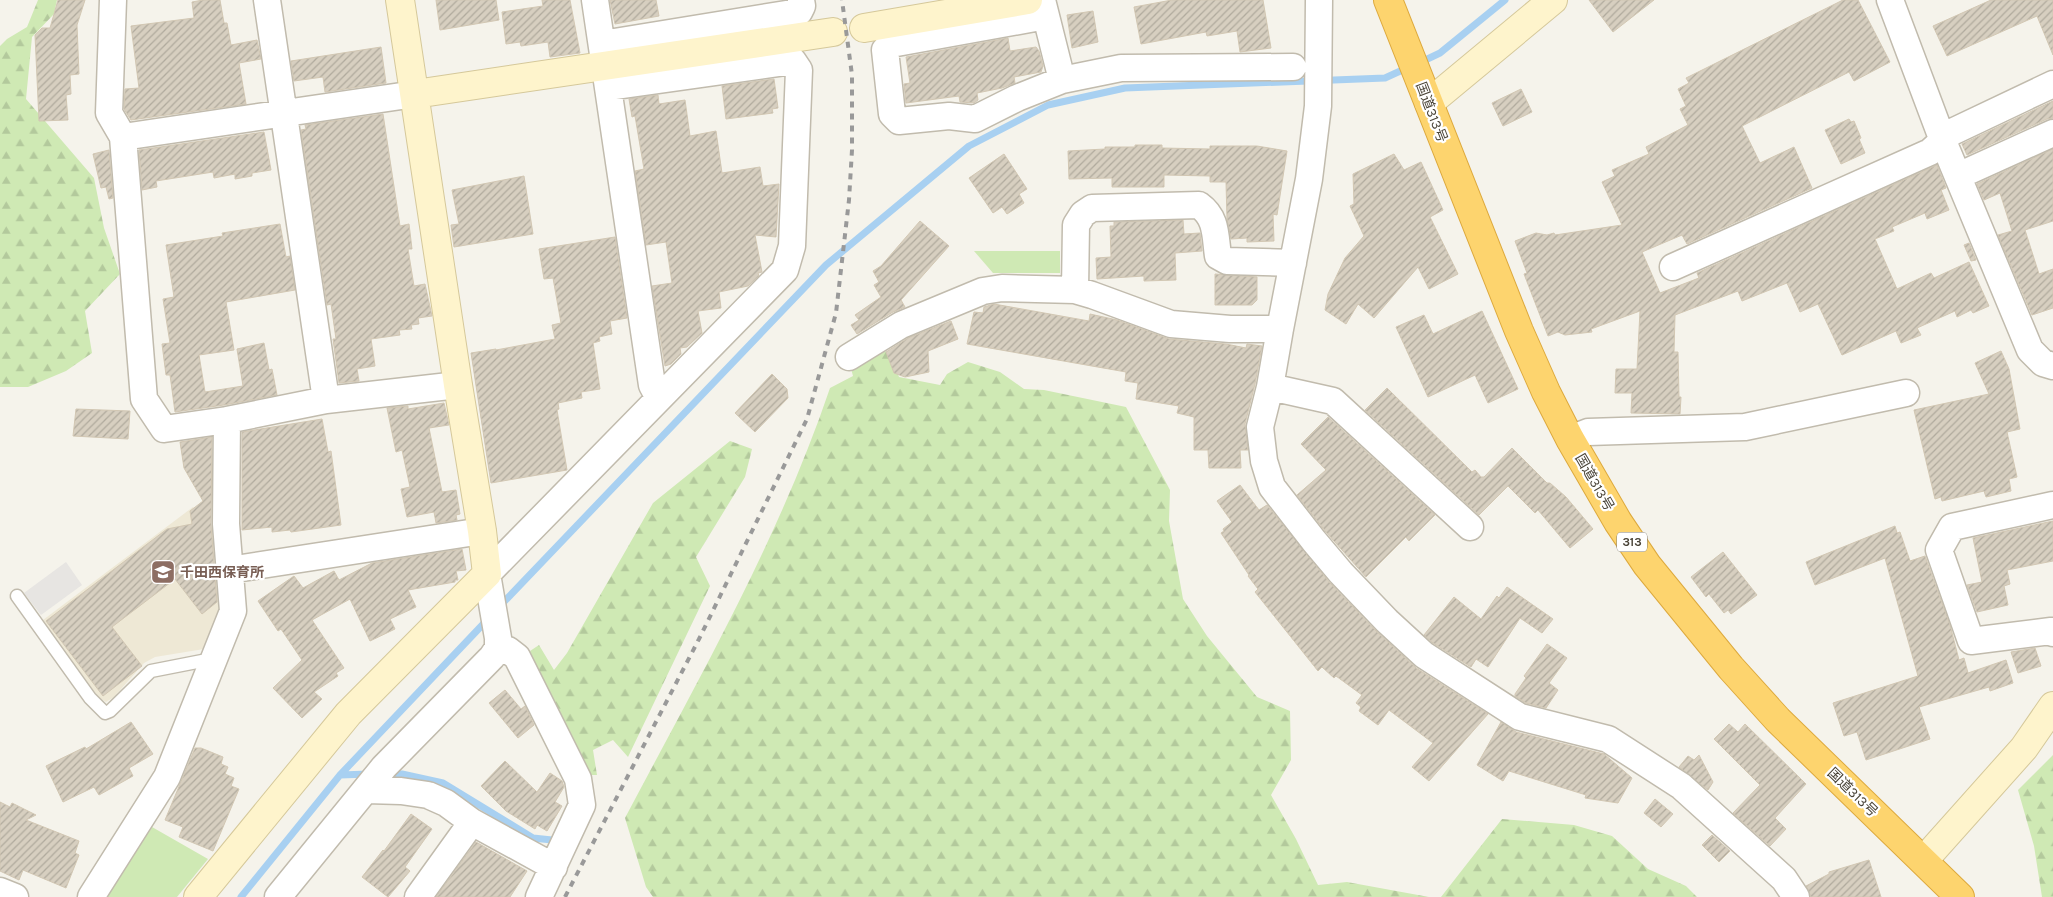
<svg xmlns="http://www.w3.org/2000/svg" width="2053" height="897" font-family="Karla,'Noto Sans JP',sans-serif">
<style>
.education{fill:#eee8d5}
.green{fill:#cfe9b4}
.forest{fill:url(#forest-firs)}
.parking{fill:#e7e5e2}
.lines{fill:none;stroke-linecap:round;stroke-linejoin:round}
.stream{stroke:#a8d0f1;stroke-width:7}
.building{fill:url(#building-hatch);stroke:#d2c7b3}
.lane-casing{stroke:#c1bbad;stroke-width:15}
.street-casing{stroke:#c1bbad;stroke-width:29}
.secondary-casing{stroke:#d5c89a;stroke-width:30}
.highway-casing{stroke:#dda93d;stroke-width:30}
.lane{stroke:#fff;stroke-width:12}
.street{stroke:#fff;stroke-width:26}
.secondary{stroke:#fef4cc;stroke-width:28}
.highway{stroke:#fdd46e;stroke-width:28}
.rail{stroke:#999;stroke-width:4;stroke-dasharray:6 6;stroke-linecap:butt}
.labels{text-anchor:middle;stroke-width:4.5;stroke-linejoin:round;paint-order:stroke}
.shield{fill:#fff;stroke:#807c74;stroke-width:1}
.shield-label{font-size:12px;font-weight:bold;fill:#4a4438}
.street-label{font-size:14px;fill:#4a4438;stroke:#fff}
.education-label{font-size:14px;font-weight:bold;fill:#785e54;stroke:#fff;text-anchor:start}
</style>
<defs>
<pattern id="forest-firs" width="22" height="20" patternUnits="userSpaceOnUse" patternTransform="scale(1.25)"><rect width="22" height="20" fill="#cfe9b4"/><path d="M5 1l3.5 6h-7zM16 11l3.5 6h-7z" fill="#b3c99c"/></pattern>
<pattern id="building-hatch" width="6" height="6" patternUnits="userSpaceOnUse" patternTransform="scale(1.25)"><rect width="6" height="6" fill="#d7cfc0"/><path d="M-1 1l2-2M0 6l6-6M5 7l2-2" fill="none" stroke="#b0aa9d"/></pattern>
</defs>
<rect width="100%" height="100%" fill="#f5f3eb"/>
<!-- education -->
<path class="education" d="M193,507l24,30 3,69 -16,43 -49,8 -11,6 -30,34 -8,5 -8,-5 -55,-77z"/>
<!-- green -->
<path class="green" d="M974,251h86v22h-67z
M152,827l56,32 -31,38h-72z"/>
<!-- forest -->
<path class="forest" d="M38,0h19l-3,14 -22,23 -6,62 68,79 10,50 16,46 -35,37 7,42 -26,18 -38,16h-28v-341l7,-7 20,-12z
M873,343l18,12 8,22 41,8 7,-11 21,-12 32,10 24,17 20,1 82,17 44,83 -1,31 14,78 24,37 50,61 33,14 1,49 -20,35 25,44 22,46 29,-3 82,15h-776l-7,-10 -21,-69c74,-140 154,-279 205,-430l23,-12 -4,-15z
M730,441l22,8 -7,28 -49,80 14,29 -82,171 -15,-17 -20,10 4,25h-14l-53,-124 9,-6 15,25 13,-17 86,-150z
M2053,755v142h-11l-8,-51 -16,-56z
M1502,819l72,6 38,11 36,33 38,17 11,11h-256z"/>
<!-- parking -->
<path class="parking" d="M66,562l16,23 -41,30 -17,-22z"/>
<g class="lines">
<!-- stream -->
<path class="stream" d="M1419,63l21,-10 65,-53
M499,607l327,-342 143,-119 79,-41 77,-17 260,-10 24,-11
M387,774h15l41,9 90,55 19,2
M340,775l29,-1
M241,897l99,-122 148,-156"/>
</g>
<!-- building -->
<path class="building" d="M58,0h27l-8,25 2,49 -9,1 1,19 -5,1 2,25 -29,1 -4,-86 7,-7h8z
M203,0h17l4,23h3l4,22 26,-5 4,19 -22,4 7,41 -115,16 -7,-11 1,-20 14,-1 -8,-62 63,-8 -2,-16z
M436,0h60l3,20 -59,10z
M542,0h28l10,53 -30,4 -2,-15 -27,4 -1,-4 -14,2 -4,-32 41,-6z
M610,0h46l3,16 -44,8z
M1172,0h91l8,48 -31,4 -3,-21 -30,5 -1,-4 -65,12 -7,-37z
M1589,0h65l-41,32z
M1843,0h15l32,62 -36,19 -5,-9 -107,54 18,37 34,-16 18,41 -125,56 -5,-9 -40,17 18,41 39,-15 -2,-5 240,-108 9,23 -5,2 8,20 -22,9 -2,-6 -33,14 2,4 -19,8 22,50 34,-16 3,5 35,-16 20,44 -16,7 -2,-3 -14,7 -2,-6 -38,17 4,7 -20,8 -5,-12 -54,24 -24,-51 -18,8 -13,-29 -45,18 -4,-10 -63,24 -1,37h4l1,45h2l-1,17 -49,-1 1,-20h-17l1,-24h21l3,-58 -49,18 1,3 -27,3 -7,-3 -10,4 -24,-62 3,-1 -12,-32 21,-8 11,2 7,-2 1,2 67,-10 -20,-43 13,-6 -3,-6 37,-16 -3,-7 42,-22 -8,-16 6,-3 -8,-17 11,-6 -3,-5z
M1991,0h62v55l-16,-39 -90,40 -14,-30z
M1093,11l5,31 -26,6 -5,-33z
M1008,38l2,13 26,-4 3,4 4,15 -2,6 -27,5 1,6 -13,5 -25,5 1,7 -4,3 -14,-1 -1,-6 -53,7 -2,-19 6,-1 -4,-26z
M381,47l5,36 -61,9 -2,-15 -29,4 -3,-20z
M774,79l4,29 -6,1 1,4 -47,6 -4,-33z
M1521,89l11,23 -29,14 -11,-23z
M658,95l1,9 26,-4 5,36 26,-5 6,42 38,-6 3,19 16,-2 -3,53 -21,-2 7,37 -4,1 1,3 -11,10 -29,6 2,16 -23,3 4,22 -15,14 -7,1 1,6 -10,10 -6,2 -13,-80 20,-3 -6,-41 -20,3 -11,-74 9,-2 -9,-53 -3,1 -3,-18z
M2053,101v17l-6,1 -80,36 -5,-11z
M383,114l17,112 9,-2 3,25h-4l6,37 11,-2 7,32 -14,2 1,6 -8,1 1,4 -13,1 1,5 -29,4 4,27 -18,3 2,12 -20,2 -6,-44h3l-5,-35 -4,1 -26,-175 5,-1 -1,-4z
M1849,119l2,3 3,-1 7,17 -2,1 6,14 -24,11 -16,-34z
M264,132l7,38 -19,3v3l-17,3v-5l-21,4 -1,-6 -57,9 1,6 -15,3 -3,-40z
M1135,145h27v3l48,1v-3h47l30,5 -10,64 -4,-1 1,27 -27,1v-4l-16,1 -4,-20 -1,-37h-16v-6l-46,-1v12h-52v-9l-43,1 -1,-28 37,-2v-2h30z
M2053,149v72l-28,9 14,44 14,-5v39l-21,7 -34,-80 14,-4 -12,-38 -16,7 -7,-16z
M109,150l4,48 -4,1 -3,-12 -5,1 -8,-34z
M1004,154l23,35 -8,5 5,9 -17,11 -5,-7 -9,6 -24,-35z
M1394,154l10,16 17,-8 22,48 -13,7 28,57 -29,15 -11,-22 -44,51 -16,-14 -12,20 -21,-14 3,-16 17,-36 19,-22 -14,-30 4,-2 -1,-30z
M524,176l9,58 -79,13 -3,-22 8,-1 -7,-34z
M1183,220l1,14 16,-1 2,18 -27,2 1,27 -32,1v-5l-47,3 -1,-21 15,-1 -1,-31h4v-4z
M920,221l29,25 -48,54 4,7 -12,5 -36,22 -6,-9 8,-5 -4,-5 26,-18 -7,-12 5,-3 -6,-11 8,-5z
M280,224l6,33 4,-1 5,34 -69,12 8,48 -35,5 6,37 38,-6 -6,-37 27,-6 5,27 3,-1 5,26 -53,10 -49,7 -5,-37h-4l-4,-31 8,-1 -7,-44 11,-2 -8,-52 57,-9 -1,-3z
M615,237l12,81 -17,3 2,13 -13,3 1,4 -7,2 7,46 -19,3 1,6 -24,5 1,6 -2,1 10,60 -76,13 -20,-130 25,-4v1l59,-11 -3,-14 9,-2 -8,-45 -9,1 -5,-30z
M1969,243l7,17 -5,1 -7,-16z
M1215,274l42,3v23l-5,5h-37z
M994,304l95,17 1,-7 27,6 52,19 57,5 20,4 1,-4 15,2 -7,38 -10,40 3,26h-8l1,18h-32l-1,-18h-14v-33l-17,-4 2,-7 -43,-7 2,-16 -13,-2 1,-9 -159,-28 7,-32 9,1 1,-6z
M1482,311l36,78 -30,14 -13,-28 -47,22 -32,-70 28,-12 9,19z
M951,321l7,18 -30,12 1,21 -24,5 -11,-4 -8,-21 22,-14z
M2001,351l8,18 11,60 -13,3 10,45 -8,2 2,12 -25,6 -2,-6 -42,10 -1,-4 -6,2 -21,-89 75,-16 -14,-31z
M772,374l15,15 1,9 -33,34 -20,-19z
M1387,388l85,84 3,-2 6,7h3l28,-29 35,35h3l16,14 27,32 -23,19 -32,-38 -3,3 -27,-27 -29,29 -114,-105z
M444,403l5,22 -20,3 13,64 14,-2 4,24 -4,1 1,5 -21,3 -2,-11 -27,5 -6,-28 9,-2 -8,-37 -6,2 -9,-44 21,-2v3z
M76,409l54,2 -2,28 -55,-3z
M1328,417l107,98 -26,26 -3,-4 -40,40 -40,-45 -29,-37 29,-25 -25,-26z
M322,419l6,33 3,-1 10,74 -50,7 -1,-2 -18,2v-5l-30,3v-98z
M212,437l-1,88 6,77 -15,12 -27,-35 -63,48 30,39 -39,30 -57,-75 121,-92 25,-5 -2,-13 13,-10 -19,-33 -4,-26z
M1240,485l19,25 8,-5 63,78 47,49 39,36 72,46 -59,67 -17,-14 21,-24 -44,-33 -11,15 -19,-14 2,-4 -5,-4 6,-8 -26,-19 -2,2 -12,-11 -4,4 -63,-79 3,-3 -10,-13 1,-1 -28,-42 3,-2 -1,-2 9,-7 -15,-21z
M2053,521v40l-46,9 3,14 -6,2 4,19 -31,7 -10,-27 15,-3 -9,-44z
M1895,526l2,7 3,-1 10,29 15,-5 25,69 9,35 5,-2 4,15 38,-13 7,23 -23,8 -1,-4 -70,20 11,32 -64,21 -9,-28 -13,4 -11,-33 85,-27 -33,-118 -70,27 -9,-23z
M462,549l4,21 -10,1 2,9h-3v2l-47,8 8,17 -26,12 5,10 -25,12 -20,-42 -38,21 32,48 -8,5 2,3 -24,16 8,7 -20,19 -29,-30 29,-28 -21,-31 -3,2 -20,-30 36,-25 9,12 31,-17 5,9 33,-17z
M1723,552l34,43 -26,19 -3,-4 -4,3 -15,-19 -3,3 -15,-20z
M1507,587l46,32 -11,14 -22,-15 -32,49 -12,-8 -5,8 -38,-24 -9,-8 30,-38 27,22 16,-23 2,2z
M1547,644l20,14 -18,25 9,7 -12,18 -20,-5 -11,-7v-2l11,-16 -2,-2z
M2035,648l6,18 -23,7 -7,-21z
M505,690l16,19 4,-3 9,19 -16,13 -29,-35z
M131,722l22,32 -24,14 4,8 -34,19 -5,-8 -31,15 -17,-36 39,-19 1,2z
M1501,722l15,10 88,22 28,24 -14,25 -33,-5 1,-3 -77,-24 -6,10 -26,-16z
M1729,724l9,8 7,-8 61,60 -31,34 11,11 -16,17 -37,-33 27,-28 -46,-46z
M195,748h6l22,9 -2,7 7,3 -3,7 9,4 -3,8 8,3 -26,62 -34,-14 4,-10 -18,-7z
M1699,755l14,27 -5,8 -29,-23 9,-11 6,4z
M505,761l32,31 13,-19 12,8 2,6 -9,15 7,4 -15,25 -10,-6 -2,4 -29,-18 -25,-25z
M1655,799l18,15 -12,13 -17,-14z
M0,802l10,5 2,-4 24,12 -10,5 53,21 -4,12 4,2 -13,33 -43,-18 -4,10 -19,-9z
M411,814l21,15 -27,38 5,4 -22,26 -26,-20 21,-27 1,1z
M1712,835l18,16 -11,11 -17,-17z
M476,842l51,29 -17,26h-74z
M1869,860l12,37h-70l-5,-11 23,-12v-2z"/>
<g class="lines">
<defs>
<path id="lane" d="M17,596l73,102 15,15 5,-2 41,-40 51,-10 11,2"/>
<path id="street" d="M113,0l-4,113 14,24 21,262 20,30 63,-9 99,-20 132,-15
M267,0l59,400
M595,0l57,385 7,13
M1042,0l20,80
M1319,0l-1,106 -9,73 -29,150 -10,58 -10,40 4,34 8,26 42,54 27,32 46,48 37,34 96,62 88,22 73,47 103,93 12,18
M1890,0l53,141 87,209 13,13 10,3
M1046,16l-155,28 -6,6 7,64 7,7 50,-5 26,3 42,-21 45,-18 59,-12 172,-1
M602,44l197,-32 3,-6 -1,-6
M123,137l292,-43
M1958,176l95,-43
M1673,267l257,-115 22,-20 101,-48
M1075,290l1,-65 7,-11 9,-6 107,-3c18,13 16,30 19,51l9,5 66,2
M849,357l52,-32 82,-34 19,-3 73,2 17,5 79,29 59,5h50
M1270,387l63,14 137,126
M1570,439l18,-7 157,-5 161,-34
M2053,505l-101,22 -13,23 32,91 80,-10 2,2
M229,570l253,-39
M498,648l10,2 9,7 61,122 4,26 -43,92
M366,790l35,1 27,4 18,8 26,19 82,45
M0,891l15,6
M91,897l76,-120 66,-166 -7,-87 1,-104
M278,897l106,-130 108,-110 6,-9v-10l-11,-64 298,-304 7,-24 7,-176 -6,-9 -184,26
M418,897l54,-75"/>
<path id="secondary" d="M864,28l164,-28
M415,94l418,-62
M1429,103l124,-103
M1924,860l100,-112 29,-42
M198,897l150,-183 139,-140 -5,-43 -24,-146 -58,-385"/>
<path id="highway" d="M1388,0l131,331 27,61 24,47 48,83 29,43 84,103 47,52 182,177"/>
</defs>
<!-- lane casing -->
<use href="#lane" class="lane-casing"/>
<!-- street casing -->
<use href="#street" class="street-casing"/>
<!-- secondary casing -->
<use href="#secondary" class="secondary-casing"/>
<!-- highway casing -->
<use href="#highway" class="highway-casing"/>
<!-- lane -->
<use href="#lane" class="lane"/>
<!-- street -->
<use href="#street" class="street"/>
<!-- secondary -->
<use href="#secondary" class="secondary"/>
<!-- highway -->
<use href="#highway" class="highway"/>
<!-- rail -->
<path class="rail" d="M565,897l134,-258 108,-220 29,-106 13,-113 3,-50v-75l-10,-75"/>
</g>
<!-- icons -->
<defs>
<symbol id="school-square" viewBox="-11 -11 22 22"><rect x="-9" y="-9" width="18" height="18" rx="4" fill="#8d6e63" stroke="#fff"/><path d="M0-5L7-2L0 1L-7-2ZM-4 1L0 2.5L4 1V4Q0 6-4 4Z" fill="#fff"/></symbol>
</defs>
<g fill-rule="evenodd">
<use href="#school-square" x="149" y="558" width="28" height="28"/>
</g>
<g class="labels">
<!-- shield labels -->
<rect class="shield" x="1617" y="532.5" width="30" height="19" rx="4"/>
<g class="shield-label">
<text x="1632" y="546">313</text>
</g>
<!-- street labels -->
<g class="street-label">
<text transform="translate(1432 112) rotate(69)" y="5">国道313号</text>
<text transform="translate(1595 482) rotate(60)" y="5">国道313号</text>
<text transform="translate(1853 792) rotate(44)" y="5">国道313号</text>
</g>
<!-- education labels -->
<g class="education-label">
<text x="180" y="577">千田西保育所</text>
</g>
</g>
</svg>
